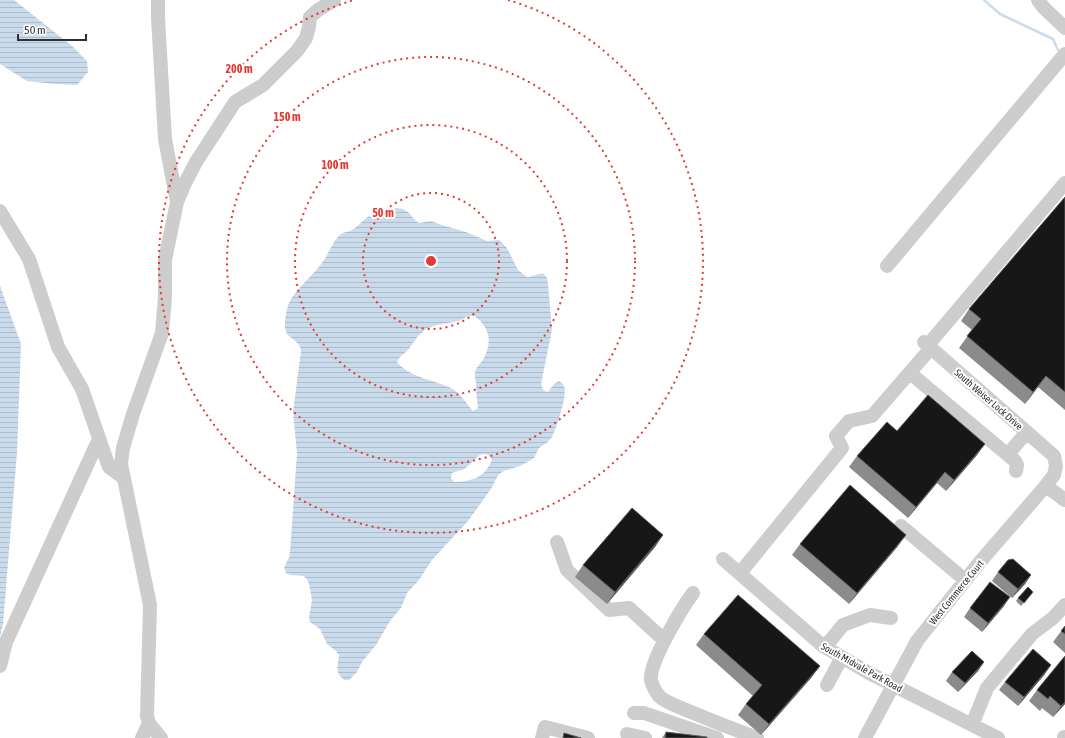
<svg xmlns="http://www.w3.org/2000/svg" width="1065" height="738" font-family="'Asap Condensed',sans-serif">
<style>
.water{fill:url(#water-rules);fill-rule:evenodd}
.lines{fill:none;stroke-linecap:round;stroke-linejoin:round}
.stream{stroke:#cadcec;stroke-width:2.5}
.minor{stroke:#cdcdcd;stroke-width:14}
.wall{fill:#8b8b8b}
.shaded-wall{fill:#5d5d5d}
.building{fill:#171717;stroke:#5d5d5d}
.ring{fill:none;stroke:#e43a34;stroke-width:2;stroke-dasharray:2 4}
.labels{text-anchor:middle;stroke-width:4;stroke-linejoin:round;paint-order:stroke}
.street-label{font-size:10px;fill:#303030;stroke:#fff}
.centre{fill:#e43a34;stroke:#fff;stroke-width:2}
.ring-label{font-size:12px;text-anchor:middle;font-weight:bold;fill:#e43a34;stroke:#fff;stroke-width:4;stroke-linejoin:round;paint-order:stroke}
</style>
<defs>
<pattern id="water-rules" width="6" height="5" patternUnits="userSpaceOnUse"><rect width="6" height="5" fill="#cadcec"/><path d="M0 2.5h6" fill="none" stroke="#aebdcb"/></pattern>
</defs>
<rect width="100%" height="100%" fill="#fff"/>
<!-- water -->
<path class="water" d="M0,0h14l58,46 15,15 1,11 -11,13 -22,-1 -28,-3 -27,-17z
M397,208l6,1 5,3 7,8 4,3 12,-2 11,4 24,7 21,9 12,-1 8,8 11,22 9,7c6,0 10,-4 17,-3l3,4 1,6 4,46 -11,54 2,6 5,2 6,-8 5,-3 4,3 2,5 -1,11 -6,22 -6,15 -4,5 -9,6 -5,10 -5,3 -9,5 -16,5 -5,3 -3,5 -5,10 -23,32 -36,39 -13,20 -12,13 -6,15 -11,13 -14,24 -14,17 -5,10 -8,8h-5c-10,-9 -6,-14 -5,-25l-3,-4 -9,-7 -7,-15 -10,-7 -1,-5 3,-17 -3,-16 -2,-5 -4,-3 -12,-1 -5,-2 -2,-5 5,-11 1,-5 7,-99 -4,-41 8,-61c0,-1 -1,-5 -2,-6 -5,-8 -15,-7 -14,-22 0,-4 2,-14 3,-18 8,-18 26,-29 36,-45 5,-7 10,-21 17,-26 3,-2 8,-2 11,-4 5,-3 9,-8 14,-12 9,-6 20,-8 31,-10zM468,316h6c16,11 19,26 9,44 -3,4 -7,7 -8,13 0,3 0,7 1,10 0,8 1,16 2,25l-5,3c-7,-8 -12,-17 -22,-23 -16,-8 -43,-11 -54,-26l3,-5 8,-7 10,-14 8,-7 11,-4 22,-4zM485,454l5,2 2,4c-8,18 -19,21 -38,22l-3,-4 1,-5c4,-2 6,-1 10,-3 5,-2 13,-11 17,-15z
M0,286l21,58 -4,109 -14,171 -3,13z"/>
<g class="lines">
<!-- stream -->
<path class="stream" d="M984,0l16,14 53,25 5,11"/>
<!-- minor -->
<path class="minor" d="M158,0v18l7,121 12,63
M1038,0l6,8 21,20
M0,211l29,48 29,88 24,42 27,78 15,11
M887,266l178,-212
M924,342l130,114
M928,345l137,-162
M910,373l105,88 2,4 -1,6
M1008,454l19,-22
M1046,486l19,14
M901,526l64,54
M557,542l10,28 42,40 20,-2 35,32
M723,559l100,87 46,27 129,65
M740,573l102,-125 -6,-12 13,-15 23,-5 59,-68
M693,593c-11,15 -44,69 -42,87 1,5 5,12 8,16 7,7 19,10 27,14 24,10 47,19 71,28
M825,647l18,-22 27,-10 21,3
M0,666l6,-24 93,-203
M827,685l15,-28
M634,713h10l73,25
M149,723l12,15
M972,725l15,-37 45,-54 21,-16 12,-13
M627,734l18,4
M142,738l7,-15 -2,-7 3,-111 -29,-141 2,-16 10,-34 29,-81 3,-36v-37l12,-58 8,-19 11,-21 39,-60 28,-17 34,-34 9,-13 3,-11 1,-10 8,-7 16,-10
M542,738l3,-11 43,11
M865,738l52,-97 62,-78 64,-74 11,-14 2,-9 -2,-10
M1064,738v-1"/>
</g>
<!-- wall -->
<path class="wall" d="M1065,197v213l-27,-23 -13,17 -66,-56 13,-18 -11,-9 8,-12z
M897,431l80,24 -31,36 -9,-8 -29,35 -59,-51 8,-11z
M663,535l-8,12 -48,57 -32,-27 8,-12z
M800,544l98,2 -49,58 -57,-49z
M998,572l33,3 -6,9 -13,14 -20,-17z
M1033,592l-12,14 -5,-5 2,-3z
M1004,606l-22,26 -18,-15 6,-9z
M1065,626v27l-12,-11z
M704,634l116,32 -9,12 -50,57 -23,-20 8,-11 7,-8 -57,-51z
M1065,656v48l-12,13 -11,-9 -2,3 -11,-10 8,-11z
M984,662l-6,9 -20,21 -12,-11 6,-9z
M1045,674l-27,32 -19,-16 6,-8z
M666,732l41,6h-45z"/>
<!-- shaded-wall -->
<path class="shaded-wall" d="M1046,376l-8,11 -13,17 8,-12z
M985,444l-8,11 -31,36 8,-11z
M945,472l-8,11 -29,35 8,-11z
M663,535l-8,12 -48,57 8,-12z
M906,535l-8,11 -49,58 8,-11z
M1031,575l-6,9 -13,14 6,-9z
M1010,597l-6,9 -22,26 6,-9z
M984,662l-6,9 -20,21 7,-9z
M1051,665l-6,9 -27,32 6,-9z
M820,666l-9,12 -50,57 8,-11z
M1065,702v2l-12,13 8,-11z"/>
<!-- building -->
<path class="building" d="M1065,197v195l-19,-16 -13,16 -66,-56 14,-17 -12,-10z
M928,395l57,49 -31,36 -9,-8 -29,35 -59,-51 30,-34 10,9z
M850,485l56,50 -49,58 -57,-49z
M632,508l31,27 -48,57 -32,-27z
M1013,559l18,16 -13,14 -20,-17 10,-12z
M990,582l20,15 -22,26 -18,-15z
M1028,587l5,5 -9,11 -6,-5z
M738,595l82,71 -51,58 -23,-20 16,-19 -58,-51z
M1065,626v8l-4,-3z
M1033,649l18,16 -27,32 -19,-15z
M972,651l12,11 -19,21 -13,-11z
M1065,656v46l-4,4 -11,-10 -2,3 -11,-9z
M666,732l41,5v1h-42z
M564,733l17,5h-18z"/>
<!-- distance rings -->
<g class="ring">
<circle cx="431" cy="261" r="68"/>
<circle cx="431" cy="261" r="136"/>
<circle cx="431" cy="261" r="204"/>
<path d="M508 0A272 272 0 1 1 354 0"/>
</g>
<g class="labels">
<!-- street labels -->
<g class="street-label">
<text transform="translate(989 399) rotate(41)" y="4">South Weiser Lock Drive</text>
<text transform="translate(956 592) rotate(-51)" y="4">West Commerce Court</text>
<text transform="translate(862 667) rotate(29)" y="4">South Midvale Park Road</text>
</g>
</g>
<circle cx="431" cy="261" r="6" class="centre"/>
<g class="ring-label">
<text x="239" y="73">200 m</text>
<text x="287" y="121">150 m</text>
<text x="335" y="169">100 m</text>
<text x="383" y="217">50 m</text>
</g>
<!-- scale -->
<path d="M18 34v6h68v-6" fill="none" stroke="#303030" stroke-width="2"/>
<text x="24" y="34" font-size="12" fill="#303030" stroke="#ffffff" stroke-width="3" paint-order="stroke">50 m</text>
</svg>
